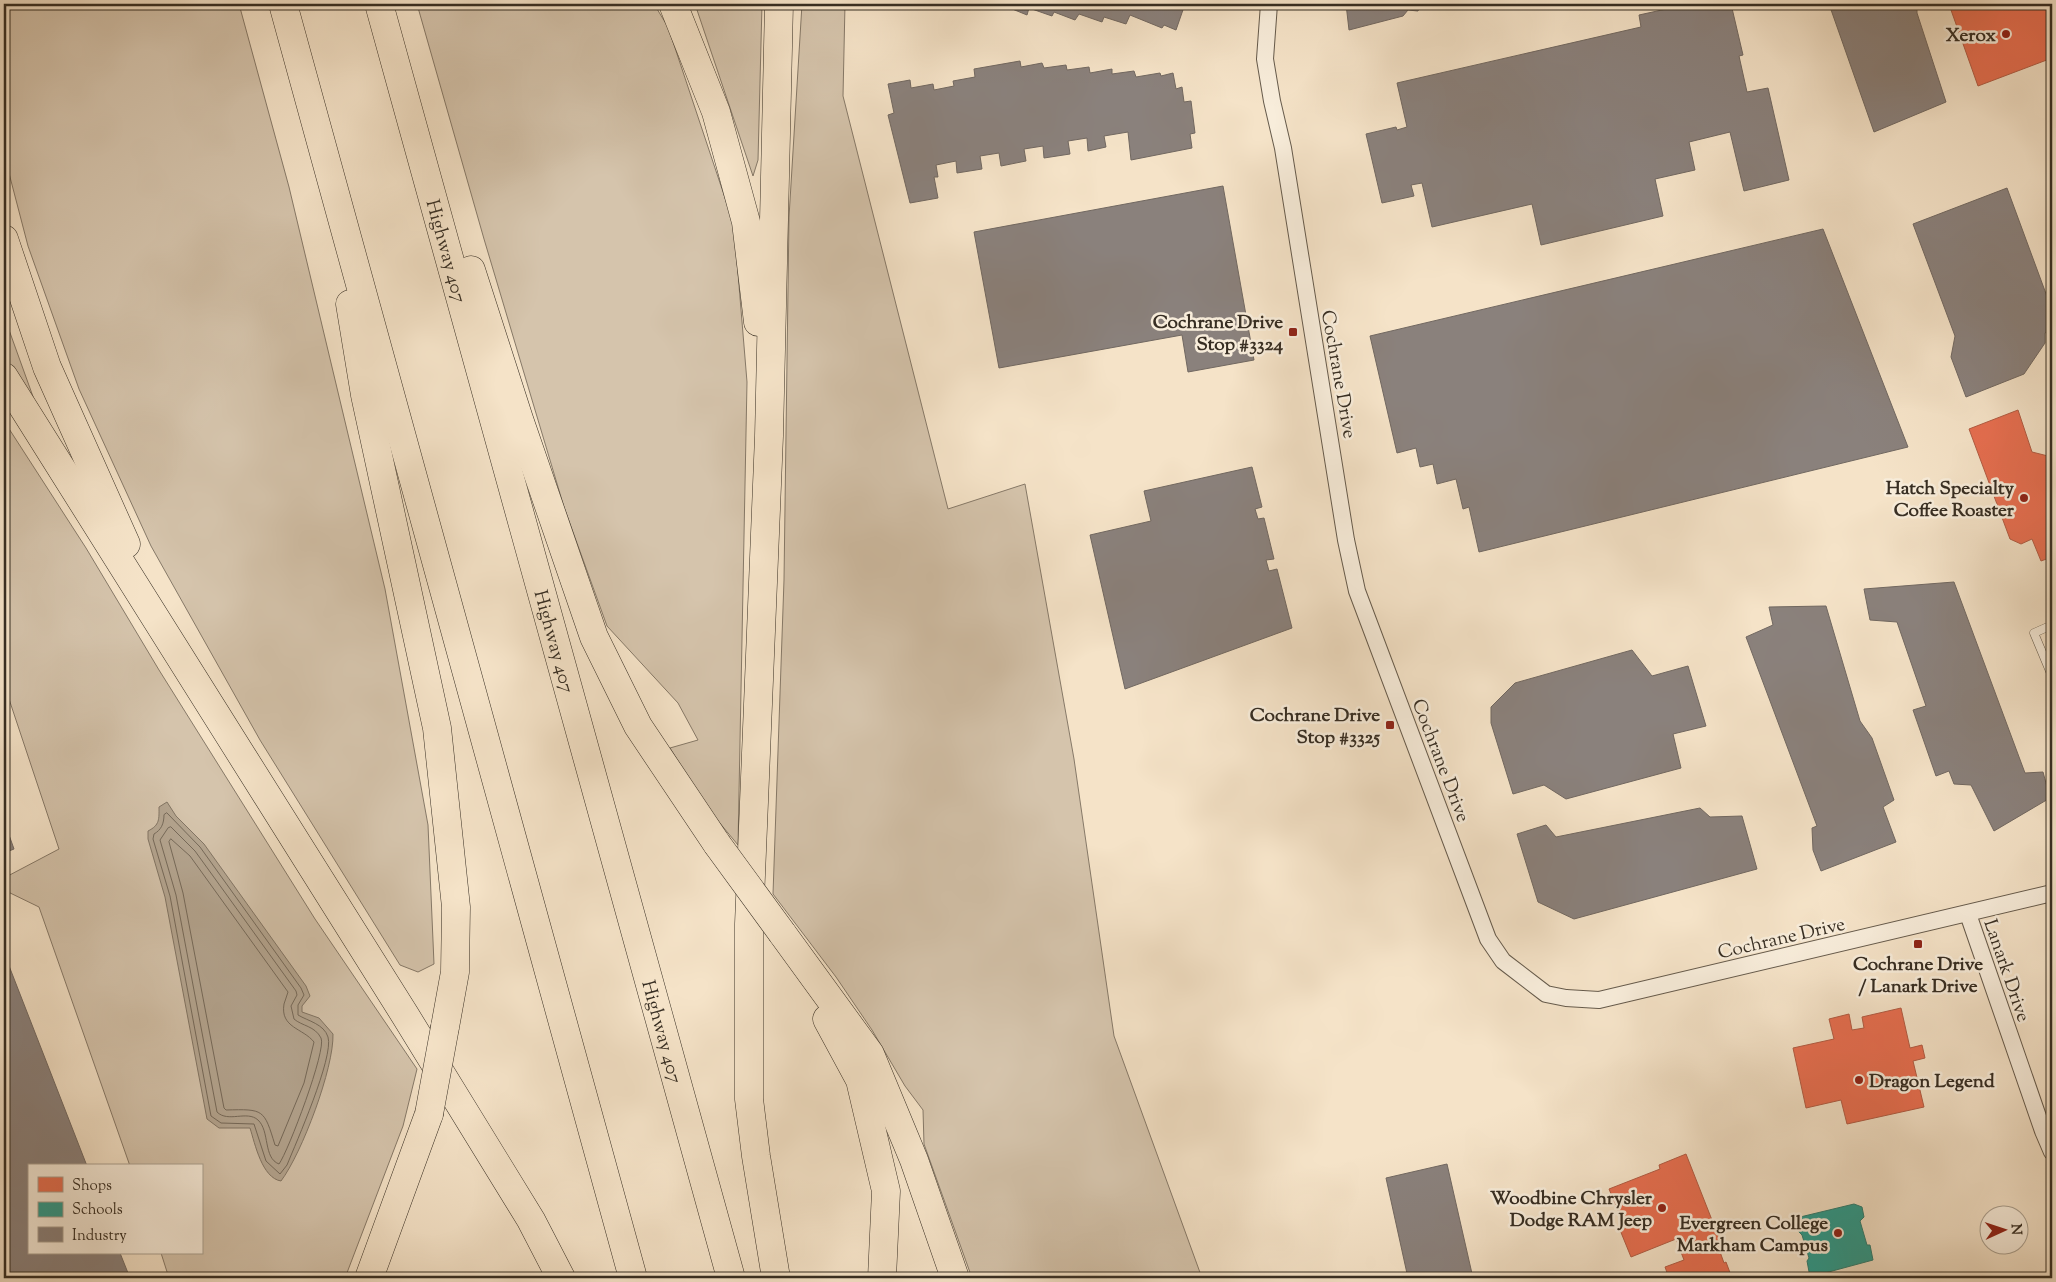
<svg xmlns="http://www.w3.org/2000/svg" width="2056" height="1282" font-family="'Sorts Mill Goudy',serif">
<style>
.green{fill:#d5c4ac;stroke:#867968}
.water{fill:#b4a590;stroke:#827564}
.shops{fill:#e76f51;stroke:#b25c43}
.schools{fill:#2a9d8f;stroke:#2e7c6f}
.industry{fill:#8a817c;stroke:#716861}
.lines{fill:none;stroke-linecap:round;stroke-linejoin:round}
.shore{stroke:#766a5a;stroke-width:1}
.lane-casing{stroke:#665b4c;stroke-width:9}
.street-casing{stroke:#665b4c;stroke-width:18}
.highway-casing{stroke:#372e23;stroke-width:29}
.lane{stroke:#f8eddb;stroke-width:8}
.street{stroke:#f8eddb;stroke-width:16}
.highway{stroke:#f5e3c8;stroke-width:28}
.highway-bridge-casing{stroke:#372e23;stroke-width:29;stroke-linecap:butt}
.highway-bridge{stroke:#f5e3c8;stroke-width:28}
.poi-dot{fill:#8f2418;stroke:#f8eddb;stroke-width:2}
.labels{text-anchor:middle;stroke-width:5;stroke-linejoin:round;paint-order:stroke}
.poi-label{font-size:19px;font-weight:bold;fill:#372e23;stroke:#f8eddb;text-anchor:end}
.street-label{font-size:19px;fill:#372e23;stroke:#f8eddb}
</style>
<rect width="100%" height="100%" fill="#f5e3c8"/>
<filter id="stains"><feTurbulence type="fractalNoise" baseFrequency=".004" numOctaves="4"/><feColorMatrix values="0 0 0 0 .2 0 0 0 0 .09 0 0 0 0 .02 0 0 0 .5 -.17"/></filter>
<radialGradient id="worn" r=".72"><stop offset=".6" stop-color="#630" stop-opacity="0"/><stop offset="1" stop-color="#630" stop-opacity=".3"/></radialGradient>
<!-- green -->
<path class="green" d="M4,4h235l50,183 96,402 43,236 6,139 -16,8 -18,-7 -140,-225 -109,-194 -72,-157 -51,-143 -24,-92z
M417,4h237l14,23 66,198 13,157 -9,463 -34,-41 -34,-56 28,-8 -20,-37 -71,-77 -43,-119 -80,-268z
M695,4h67l-4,156 -5,16z
M802,4h43l-2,92 105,413 77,-25 49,275 40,277 88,242h-230l-48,-134 -1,-34 -18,-24 -33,-56 -36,-53 -63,-83 11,-314 5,-363z
M4,316l36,100 -36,-54z
M4,421l82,127 73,122 156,249 102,150 -14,57 -58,152h-176l-8,-25h40v-87h-71l-91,-259 -35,-17v-12l55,-29 -55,-165z"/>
<!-- water -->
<path class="water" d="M167,802l9,14 28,28 102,142 4,10 -8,10v6l17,6 14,16c1,34 -31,119 -52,147 -19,-3 -26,-37 -31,-53h-31l-12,-9 -42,-222 -17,-58v-8c12,-6 11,-12 11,-24z"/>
<!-- shops -->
<path class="shops" d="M1966,4h86v54l-74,28 -27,-76z
M2018,410l14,42 20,5v100l-11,4 -9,-22 -11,5 -11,-5 -41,-110z
M1901,1008l9,40 12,-3 3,13 -12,3 11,46 -77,17 -6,-24 -35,8 -13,-60 41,-9 -5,-20 20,-5 3,16 12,-2 -2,-11z
M1686,1154l37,94 -4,1 5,14 2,-1 6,16h-63l-4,-11 19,-7 -8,-21 -45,18 -11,-27 5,-2 -16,-39 51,-20 -1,-4z"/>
<!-- schools -->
<path class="schools" d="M1854,1204l8,3 2,10 -4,4 7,24h3l3,15 -63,17 -3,-16 2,-3 -7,-23 -3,-3 -3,-14z"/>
<!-- industry -->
<path class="industry" d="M1000,4h185l-9,26 -12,-5 -2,3 -32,-13 -4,9 -22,-7 -2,5 -23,-8 -4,6 -21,-8 -2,4 -23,-8 -2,7z
M1346,4h75l-3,7 -10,-1 -5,6 -54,14z
M1689,4h42l12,51 -4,1 8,36 21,-4 21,92 -45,11 -14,-59 -41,10 6,28 -40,9 8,37 -122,29 -9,-41 -100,23 -10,-44 -11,2 3,11 -32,7 -16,-69 30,-7 1,3 10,-3 -10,-44 244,-56 -2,-12z
M1829,4h88v9l29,89 -72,30z
M1020,61l1,6 21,-4 2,5 22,-3 1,5 22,-3 1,6 22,-4v5l22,-3 2,6 24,-4 1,3 12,-3 3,16 6,-2 2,15 7,-1 4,32 -5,1 2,14 -61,12 -3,-28 -24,4 2,11 -18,4 -1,-13 -19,3 2,13 -26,4 -1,-12 -19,3 2,12 -25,5 -2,-13 -19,3 2,13 -25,4 -1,-12 -20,4 2,12h-4l4,21 -28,5 -22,-88 6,-2 -6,-29 22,-4 1,8 22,-4 1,6 20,-4 -1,-5 22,-4 -1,-8z
M1223,186l31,174 -66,12 -6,-37 -183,33 -25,-136z
M2007,188l45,122v19l-7,4v10l-21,31 -58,23 -15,-40 4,-21 -42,-112z
M1823,229l85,218 -429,105 -10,-45 -6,2 -7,-30 -19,5 -4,-20 -13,3 -4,-19 -19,5 -27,-117z
M1252,467l10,40 -7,2 3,10 6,-1 10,41 -8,1 3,11 8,-2 15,59 -167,61 -35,-154 61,-14 -7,-30z
M1954,582l71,191 18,-1 7,26 -56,33 -23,-46 -17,-1 -5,-13 -13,5 -23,-66 13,-4 -29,-84 -27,-2 -6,-31z
M1826,606l34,115 12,17 22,62 -11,7 13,35 -75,29 -8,-21 -1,-22 5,-2 -71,-189 27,-12 -4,-18z
M1632,650l20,26 36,-10 18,60 -33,8 8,34 -115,31 -22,-14 -31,9 -22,-71v-16l24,-24z
M1700,808l10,9 32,-1 15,53 -183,50 -36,-17 -21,-68 29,-9 10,12z
M4,821l10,28 -10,4z
M4,953l83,213h-58v87h91l10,25h-126z
M1447,1164l26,114h-65l-22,-100z"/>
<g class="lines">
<!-- shore -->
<path class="shore" d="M167,813l33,34 101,141 3,7 -6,10v10c10,6 26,9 30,22 6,20 -32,106 -41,128l-7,9 -14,-13 -12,-37 -33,-1 -10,-7 -41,-220 -17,-57 1,-5c7,-4 10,-10 10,-19z
M171,827l24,24 101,140 1,4 -6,11 3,13c8,7 21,7 27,19 6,11 -33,114 -42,126 -16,-6 -9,-33 -21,-44 -11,-10 -30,3 -41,-8l-41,-217 -16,-55 8,-12z
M171,839l19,17 98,136c-1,4 -3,8 -4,12 -4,24 19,24 30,38l-10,41 -26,63 -3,-1c-11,-36 -11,-36 -49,-35l-2,-2 -41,-215 -14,-51z"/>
<defs>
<path id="lane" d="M2052,625l-18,8 18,43"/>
<path id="street" d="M1269,4l-4,55 7,42 11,47 63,392 11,51 131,348 15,22 43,33 20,4 33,2 453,-107
M1968,914l75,217 9,21"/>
<g id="highway">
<path d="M283,4l350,1274"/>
<path id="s1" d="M379,4l352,1274"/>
<path d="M673,4l43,108 30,110 12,100"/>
<path d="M4,239l43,128 79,177"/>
<path d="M471,270l48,149 75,218 44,89 79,118"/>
<path d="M350,304l15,91 72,333 19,179 -1,65 -10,55"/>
<path d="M4,377l401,638 126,205 30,58"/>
<path d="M782,933l88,121 44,106 41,118"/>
<path d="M827,1019l33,61 26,111 -4,87"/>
<path d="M369,1278l60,-164"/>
<path d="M776,1278l-20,-122 -7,-57v-175l20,-488 10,-432"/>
</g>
</defs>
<!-- lane casing -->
<use href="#lane" class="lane-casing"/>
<!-- street casing -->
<use href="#street" class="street-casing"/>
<!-- highway casing -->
<use href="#highway" class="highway-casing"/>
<!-- lane -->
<use href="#lane" class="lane"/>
<!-- street -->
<use href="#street" class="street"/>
<!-- highway -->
<use href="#highway" class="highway"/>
<defs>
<path id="highway-bridge" d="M717,844l65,89
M429,1114l16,-87"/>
</defs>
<!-- highway-bridge casing -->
<use href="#highway-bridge" class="highway-bridge-casing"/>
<!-- highway-bridge -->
<use href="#highway-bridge" class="highway-bridge"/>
</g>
<!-- markers -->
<g class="poi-dot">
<circle cx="2006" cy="34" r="5"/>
<rect x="1288" y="327" width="10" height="10" rx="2.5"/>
<circle cx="2024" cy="498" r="5"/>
<rect x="1385" y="720" width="10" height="10" rx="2.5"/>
<rect x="1913" y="939" width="10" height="10" rx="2.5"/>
<circle cx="1859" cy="1080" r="5"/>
<circle cx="1662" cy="1208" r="5"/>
<circle cx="1838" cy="1233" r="5"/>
</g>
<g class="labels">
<!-- poi labels -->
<g class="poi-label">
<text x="1996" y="41">Xerox</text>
<text x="1283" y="328">Cochrane Drive<tspan x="1283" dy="22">Stop #3324</tspan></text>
<text x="2014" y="494">Hatch Specialty<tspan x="2014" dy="22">Coffee Roaster</tspan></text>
<text x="1380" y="721">Cochrane Drive<tspan x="1380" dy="22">Stop #3325</tspan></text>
<text x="1918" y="970" text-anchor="middle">Cochrane Drive<tspan x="1918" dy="22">/ Lanark Drive</tspan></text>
<text x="1869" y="1087" text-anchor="start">Dragon Legend</text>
<text x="1652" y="1204">Woodbine Chrysler<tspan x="1652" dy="22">Dodge RAM Jeep</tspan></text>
<text x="1828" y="1229">Evergreen College<tspan x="1828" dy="22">Markham Campus</tspan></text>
</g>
<!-- street labels -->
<g class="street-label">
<text dy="7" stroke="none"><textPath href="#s1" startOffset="256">Highway 407</textPath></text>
<text transform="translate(1340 374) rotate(80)" y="7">Cochrane Drive</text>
<text dy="7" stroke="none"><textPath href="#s1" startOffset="661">Highway 407</textPath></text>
<text transform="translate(1442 760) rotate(69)" y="7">Cochrane Drive</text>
<text transform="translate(1781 937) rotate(-13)" y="7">Cochrane Drive</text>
<text transform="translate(2008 970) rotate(71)" y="7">Lanark Drive</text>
<text dy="7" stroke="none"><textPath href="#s1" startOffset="1066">Highway 407</textPath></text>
</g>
</g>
<!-- margin -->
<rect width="2056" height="1282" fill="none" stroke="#f5e3c8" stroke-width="20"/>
<rect x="5" y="5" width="2046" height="1272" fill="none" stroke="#372e23" stroke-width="2.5"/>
<rect x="10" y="10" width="2036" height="1262" fill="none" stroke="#372e23"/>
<!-- legend -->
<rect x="28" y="1164" width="175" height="90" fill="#f8eddb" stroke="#aba191"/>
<rect x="38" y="1177" width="25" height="15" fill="#e76f51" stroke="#aba191"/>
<text x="72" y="1190" font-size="15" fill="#372e23">Shops</text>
<rect x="38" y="1202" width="25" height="15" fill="#2a9d8f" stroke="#aba191"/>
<text x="72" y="1214" font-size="15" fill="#372e23">Schools</text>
<rect x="38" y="1227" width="25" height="15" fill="#8a817c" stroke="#aba191"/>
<text x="72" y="1240" font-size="15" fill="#372e23">Industry</text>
<!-- north arrow -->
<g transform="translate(2004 1230) rotate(87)"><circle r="24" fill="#f8eddb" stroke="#aba191"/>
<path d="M0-4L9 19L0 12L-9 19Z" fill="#8f2418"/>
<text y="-8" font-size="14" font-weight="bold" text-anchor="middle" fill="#372e23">N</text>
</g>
<rect width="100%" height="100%" filter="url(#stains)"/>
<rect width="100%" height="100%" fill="url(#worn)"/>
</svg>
